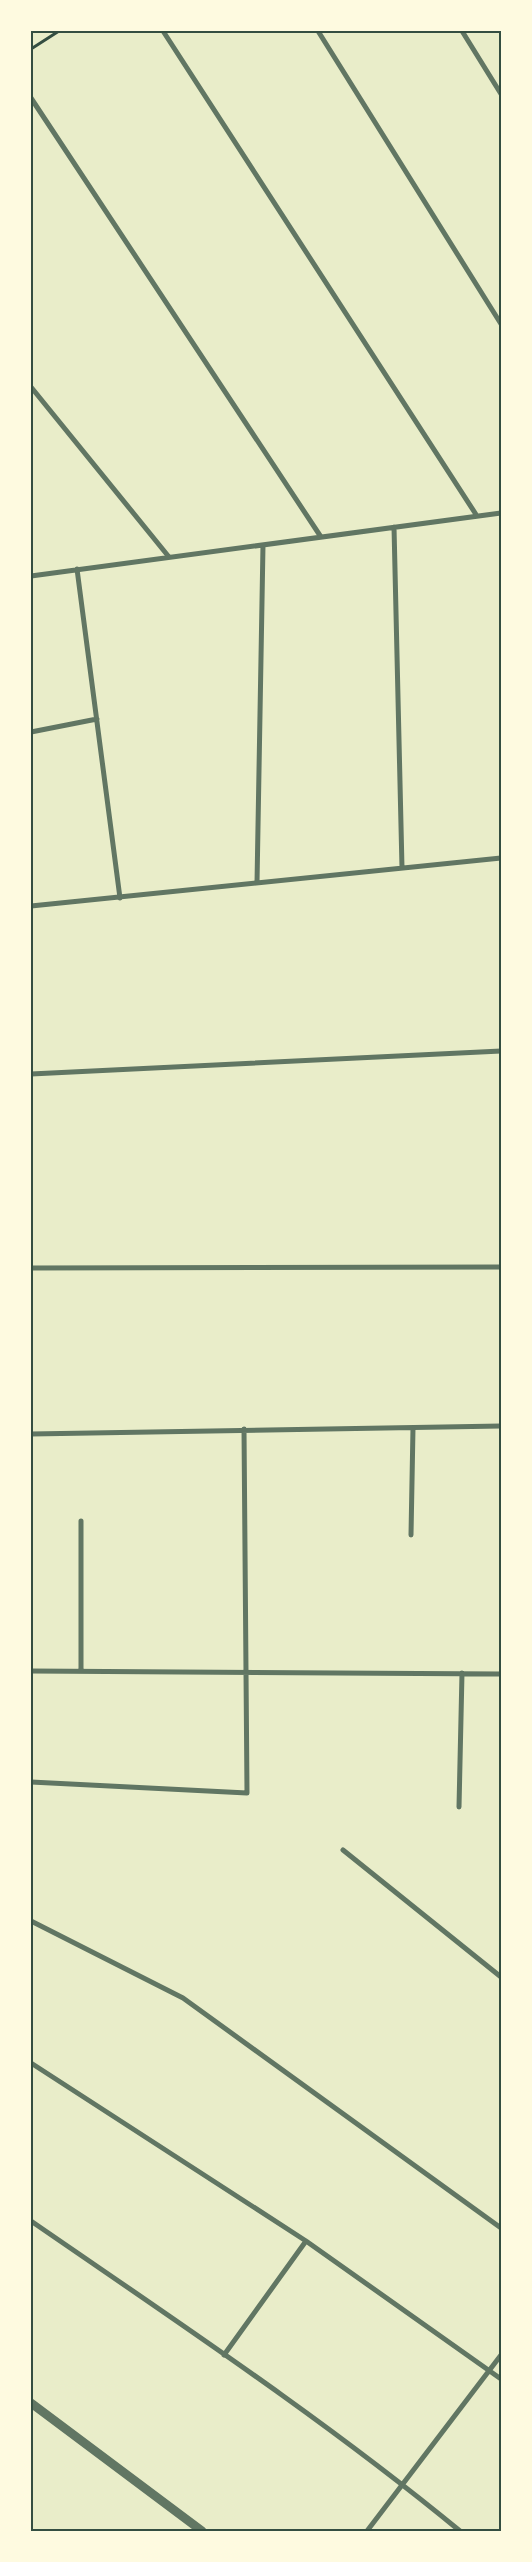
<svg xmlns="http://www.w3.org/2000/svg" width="532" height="2562" font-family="'DM Sans',sans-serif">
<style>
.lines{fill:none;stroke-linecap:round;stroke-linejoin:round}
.path{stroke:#344e41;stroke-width:3}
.minor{stroke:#617663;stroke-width:5}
.tertiary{stroke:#617663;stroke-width:9}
.neatline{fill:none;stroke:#344e41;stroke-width:2}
</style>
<rect width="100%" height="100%" fill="#e9edc9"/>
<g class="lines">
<!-- path -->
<path class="path" d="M31,49l28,-18"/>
<!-- minor -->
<path class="minor" d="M163,31l314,485
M318,31l183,293
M462,31l39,63
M31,98l290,439
M31,387l138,170
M394,527l8,341
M77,569l43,329
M31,576l470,-63
M31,732l66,-13
M257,883l6,-338
M31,906l470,-48
M31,1074l470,-23
M31,1268l470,-1
M31,1434l470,-8
M81,1521v150
M411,1535l2,-107
M31,1671l470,3
M31,1782l216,11 -3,-364
M459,1807l3,-134
M343,1850l158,127
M31,1921l152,77 318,230
M31,2063l275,178 195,138
M31,2221c145,100 293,198 429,310
M224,2355l82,-114
M367,2531l134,-176"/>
<!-- tertiary -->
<path class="tertiary" d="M31,2403l171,128"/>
</g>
<!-- border -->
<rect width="532" height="2562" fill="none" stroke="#fefae0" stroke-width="65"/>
<rect x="32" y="32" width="468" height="2498" class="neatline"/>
</svg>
